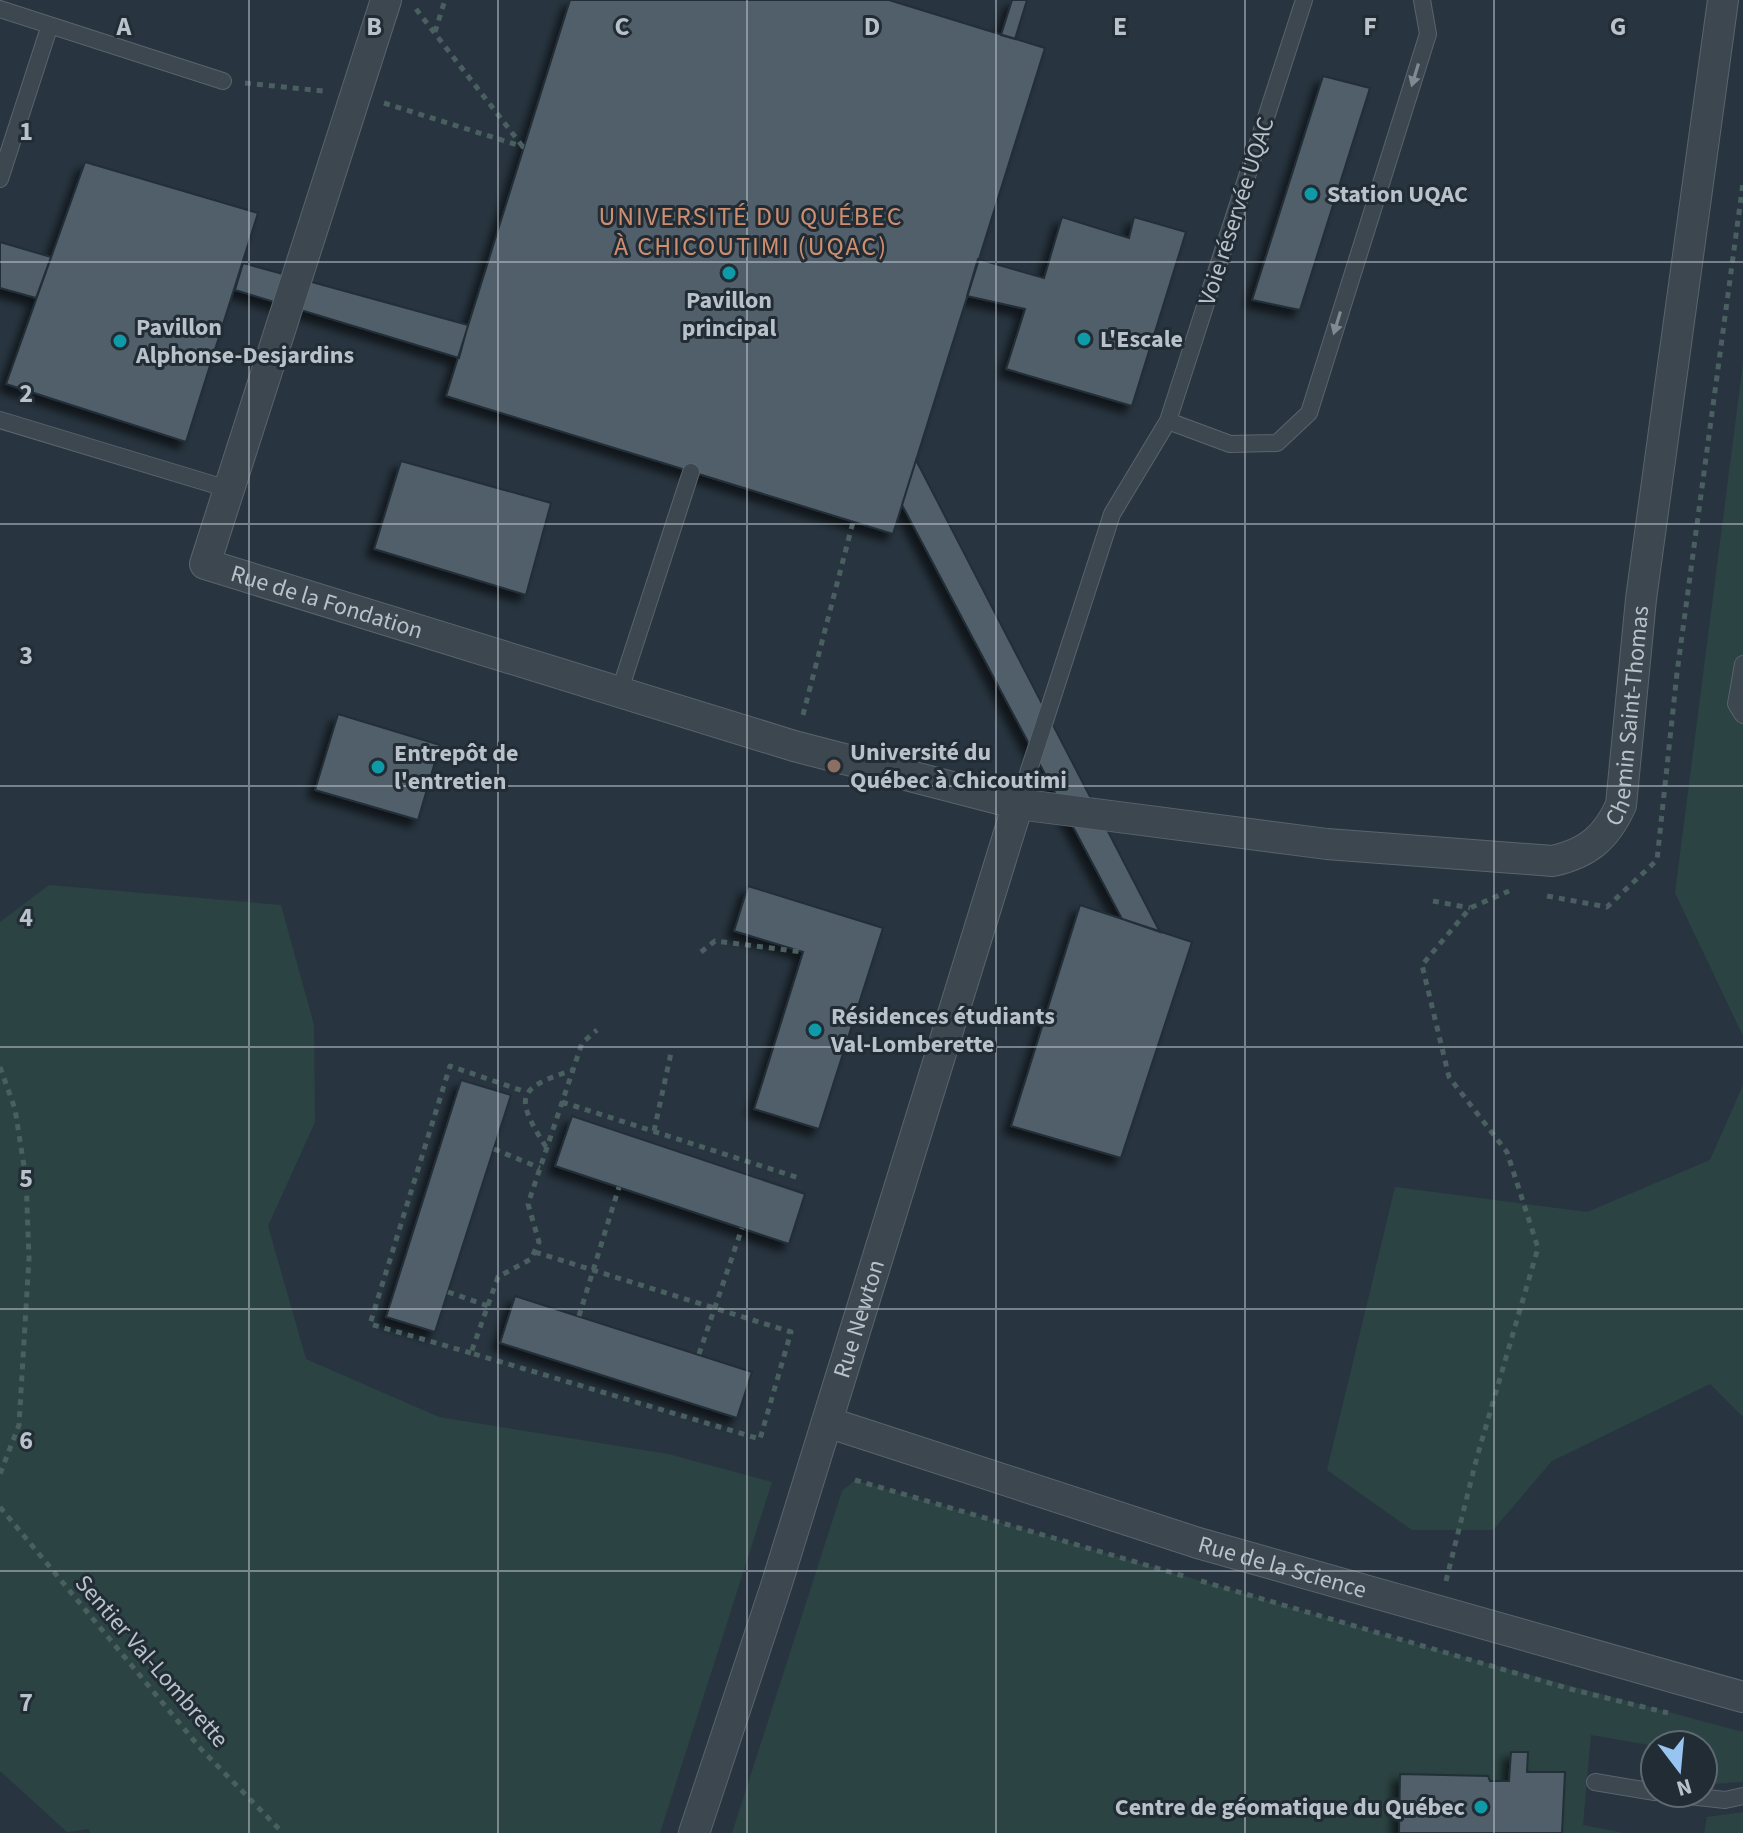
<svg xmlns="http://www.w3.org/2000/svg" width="1743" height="1833" font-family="'Source Sans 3',sans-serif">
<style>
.green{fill:#2b4342}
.building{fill:#515f6a;stroke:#232e37;stroke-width:2;filter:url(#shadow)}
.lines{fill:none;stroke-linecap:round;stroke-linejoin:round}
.lane-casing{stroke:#5a646d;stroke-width:18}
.street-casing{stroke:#5a646d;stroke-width:32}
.path{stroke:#4a5f5f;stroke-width:5;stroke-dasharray:6 6;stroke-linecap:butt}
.lane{stroke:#3c4750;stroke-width:16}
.street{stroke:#3c4750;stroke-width:30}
.oneway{fill:#818a93}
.grid{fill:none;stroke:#b9c1ca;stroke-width:2;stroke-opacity:0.55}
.culture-dot{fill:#0f9aa8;stroke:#212c35;stroke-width:3}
.education-dot{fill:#8d6e63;stroke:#212c35;stroke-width:3}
.labels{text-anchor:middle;stroke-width:6;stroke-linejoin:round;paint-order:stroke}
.poi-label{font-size:24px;font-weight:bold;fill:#b9c1ca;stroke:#212c35;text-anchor:start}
.street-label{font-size:24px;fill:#b9c1ca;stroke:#212c35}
.neighbourhood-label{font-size:26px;letter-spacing:2px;fill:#cf8e6f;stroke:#212c35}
.grid-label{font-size:26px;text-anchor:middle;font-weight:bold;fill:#b9c1ca;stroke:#212c35;stroke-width:6;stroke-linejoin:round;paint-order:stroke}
</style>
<defs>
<filter id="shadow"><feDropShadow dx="-7" dy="7" stdDeviation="4" flood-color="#0009"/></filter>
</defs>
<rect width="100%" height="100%" fill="#283540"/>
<!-- green -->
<path class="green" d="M1743,363v673l-68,-143z
M49,885l232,20 33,120 1,97 -47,104 38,133 133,58 229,37 104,28 -112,351h-569l-3,-4 -21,3 -67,-61v-849z
M1743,1085v332l-33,-33 -158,77 -59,69h-81l-85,-60 68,-283 192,25 123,-52z
M855,1480l568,166 320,86v50l-31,2 5,-27 -14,-3v-9l-48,1 -64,-11 -8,90 41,8h-892l110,-342z
M1743,1812v21h-39l3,-16z"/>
<!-- building -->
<path class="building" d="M570,0h319l156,48 -152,486 -447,-138z
M1012,0h15l-12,39 -14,-4z
M1323,76l47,12 -70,222 -48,-10z
M85,162l173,51 -72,229 -180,-58z
M1062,217l67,21 5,-21 52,15 -54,174 -126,-37 19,-60 -58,-13 11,-37 66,19z
M0,242l51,15 -15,41 -36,-10z
M243,263l225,62 -9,33 -224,-68z
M916,460l244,472 -38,-13 -220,-414z
M401,461l150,42 -25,92 -152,-46z
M338,714l102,31 -22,75 -103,-30z
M748,886l135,42 -64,201 -65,-20 49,-157 -69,-21z
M1080,905l112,37 -71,216 -110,-32z
M461,1080l50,15 -76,237 -49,-15z
M572,1116l233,78 -16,50 -234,-78z
M515,1296l237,76 -15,46 -237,-75z
M1511,1752h17l-1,20h38l-3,61h-163l1,-59 88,2 2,5h19z"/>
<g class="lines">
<defs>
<path id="lane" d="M0,9l223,72
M0,179l49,-151
M0,420l228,69
M1168,421l62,23 47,-1 32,-30 119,-379 -6,-34
M1743,664l-7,40 7,11
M619,693l72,-221
M1018,804l94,-290 56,-93 136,-421
M1595,1782l60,10
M1662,1793l63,7 18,-4"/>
<g id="street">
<path id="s1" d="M386,0l-181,564 589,182 224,58 309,40 226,17c35,-8 53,-23 68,-56l20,-206 82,-599"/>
<path id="s2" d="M827,1422l371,121 545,154"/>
<path id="s3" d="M694,1833l83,-250 241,-779"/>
</g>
</defs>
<!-- lane casing -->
<use href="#lane" class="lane-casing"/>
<!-- street casing -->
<use href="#street" class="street-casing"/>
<!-- path -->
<path class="path" d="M416,9l107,138
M435,32l10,-32
M245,83l78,8
M384,103l140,44
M803,715l50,-193
M1547,896l60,11 50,-47 20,-187 66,-490
M1433,901l37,7
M701,952l14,-11 88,11
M0,1067l15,42 11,70 3,79 -10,167 -19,49
M562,1102l237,76
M654,1131l17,-78
M546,1147c-33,-52 -28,-59 27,-77
M494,1149l46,19
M535,1252l256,80 -31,107 -289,-86 27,-76 33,-18 8,-17 -11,-38 54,-161 15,-13
M448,1292l40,14
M579,1316l40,-129
M471,1353l-101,-29 80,-258 76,26
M699,1354l43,-126
M855,1480l332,97
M0,1507l201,242 82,84
M1201,1581l369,108 98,24
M1446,1581l31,-124 61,-209 -31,-96 -58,-75 -27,-112 48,-57 39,-17"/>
<!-- lane -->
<use href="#lane" class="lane"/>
<!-- street -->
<use href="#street" class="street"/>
</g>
<!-- one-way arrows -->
<defs><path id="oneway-solid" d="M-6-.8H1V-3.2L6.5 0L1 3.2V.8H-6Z" transform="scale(2)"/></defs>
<g class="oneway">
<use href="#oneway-solid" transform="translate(1415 75) rotate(107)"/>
<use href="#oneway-solid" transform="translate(1337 323) rotate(107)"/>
</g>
<!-- grid -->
<path class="grid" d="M249,0v1833M498,0v1833M747,0v1833M996,0v1833M1245,0v1833M1494,0v1833M0,262h1743M0,524h1743M0,786h1743M0,1047h1743M0,1309h1743M0,1571h1743"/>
<!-- markers -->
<g class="culture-dot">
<circle cx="1311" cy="194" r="8"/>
<circle cx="729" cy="273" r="8"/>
<circle cx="1084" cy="339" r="8"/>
<circle cx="120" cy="341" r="8"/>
<circle cx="378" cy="767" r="8"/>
<circle cx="815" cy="1030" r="8"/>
<circle cx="1481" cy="1807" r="8"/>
</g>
<circle class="education-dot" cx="834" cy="766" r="8"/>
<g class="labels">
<!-- poi labels -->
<g class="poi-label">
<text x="1327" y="202">Station UQAC</text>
<text x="729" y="308" text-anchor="middle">Pavillon<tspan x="729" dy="28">principal</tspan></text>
<text x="136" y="335">Pavillon<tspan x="136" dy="28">Alphonse-Desjardins</tspan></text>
<text x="1100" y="347">L'Escale</text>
<text x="850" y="760">Université du<tspan x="850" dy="28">Québec à Chicoutimi</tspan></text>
<text x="394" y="761">Entrepôt de<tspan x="394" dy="28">l'entretien</tspan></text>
<text x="831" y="1024">Résidences étudiants<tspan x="831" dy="28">Val-Lomberette</tspan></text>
<text x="1465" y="1815" text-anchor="end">Centre de géomatique du Québec</text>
</g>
<!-- street labels -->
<g class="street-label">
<text transform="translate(1236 211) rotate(-72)" y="8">Voie réservée UQAC</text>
<text dy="8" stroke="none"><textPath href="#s1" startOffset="720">Rue de la Fondation</textPath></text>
<text dy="8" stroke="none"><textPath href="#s1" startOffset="2160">Chemin Saint-Thomas</textPath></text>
<text dy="8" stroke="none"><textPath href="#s3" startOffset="540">Rue Newton</textPath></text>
<text dy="8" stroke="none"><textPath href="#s2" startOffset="478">Rue de la Science</textPath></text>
<text transform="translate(152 1661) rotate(49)" y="8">Sentier Val-Lombrette</text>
</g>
<!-- neighbourhood labels -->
<g class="neighbourhood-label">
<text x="751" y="225">UNIVERSITÉ DU QUÉBEC<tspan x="751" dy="30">À CHICOUTIMI (UQAC)</tspan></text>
</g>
</g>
<g class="grid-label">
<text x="124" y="35">A</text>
<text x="374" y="35">B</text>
<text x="622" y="35">C</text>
<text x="872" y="35">D</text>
<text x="1120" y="35">E</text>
<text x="1370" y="35">F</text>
<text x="1618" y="35">G</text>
<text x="26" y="140">1</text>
<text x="26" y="402">2</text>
<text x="26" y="664">3</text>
<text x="26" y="926">4</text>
<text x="26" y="1187">5</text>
<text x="26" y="1449">6</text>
<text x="26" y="1711">7</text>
</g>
<!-- north arrow -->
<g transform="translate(1679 1769) rotate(164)"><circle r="38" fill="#212c35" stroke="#5e6871" stroke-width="2"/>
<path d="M0-6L14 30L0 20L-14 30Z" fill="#97c4f1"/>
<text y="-12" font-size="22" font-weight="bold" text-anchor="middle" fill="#b9c1ca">N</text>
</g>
</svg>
